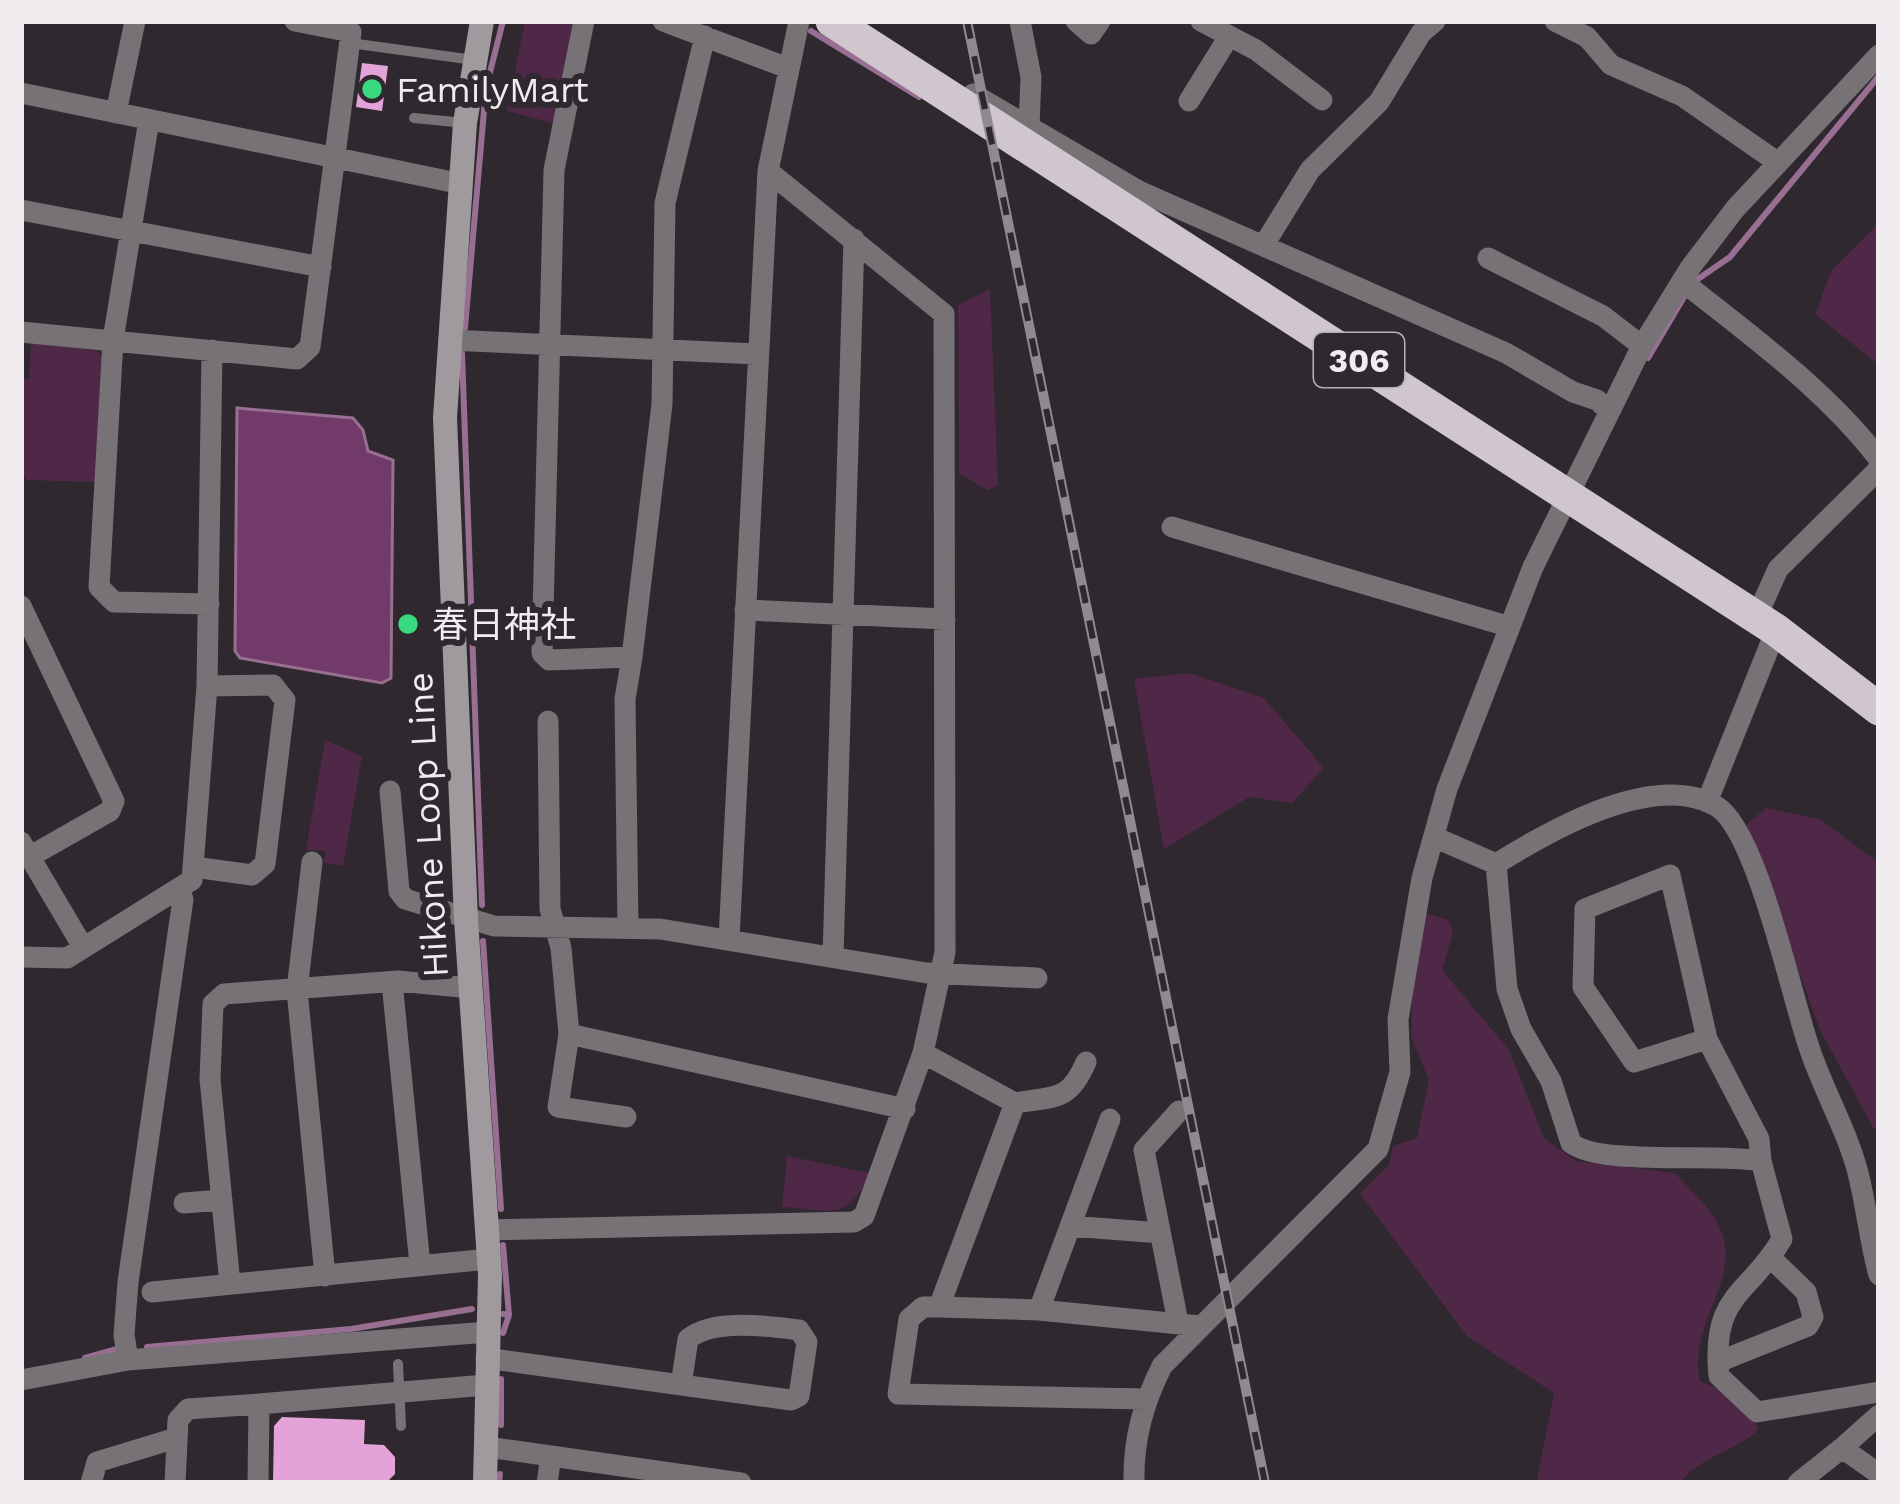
<svg xmlns="http://www.w3.org/2000/svg" width="1900" height="1504" font-family="'Work Sans','Noto Sans JP',sans-serif">
<style>
.green{fill:#4f2848}
.water{fill:#723a69;stroke:#986f92;stroke-width:3}
.lines{fill:none;stroke-linecap:round;stroke-linejoin:round}
.stream{stroke:#986f92;stroke-width:6}
.building{fill:#e4a3d8}
.service{stroke:#767275;stroke-width:10}
.minor{stroke:#767275;stroke-width:21}
.secondary{stroke:#a09a9e;stroke-width:24}
.trunk{stroke:#d0c7ce;stroke-width:33}
.rail-casing{stroke:#908a8f;stroke-width:10}
.rail{stroke:#2f282e;stroke-width:6;stroke-dasharray:18;stroke-linecap:butt}
.poi-dot{fill:#39d87f;stroke:#2f282e;stroke-width:4.5}
.labels{text-anchor:middle;stroke-width:12;stroke-linejoin:round;paint-order:stroke}
.shield{fill:#2f282e;stroke:#b7b1b6;stroke-width:3}
.shield-label{font-size:33px;font-weight:bold;fill:#f1ecf0}
.poi-label{font-size:36px;fill:#f1ecf0;stroke:#2f282e;text-anchor:start}
.street-label{font-size:36px;fill:#f1ecf0;stroke:#2f282e}
</style>
<rect width="100%" height="100%" fill="#2f282e"/>
<!-- green -->
<path class="green" d="M525,21h51l-20,103 -49,-13z
M1879,223v142l-64,-51 17,-44z
M990,289l8,196 -11,5 -28,-17 -1,-168z
M31,342l66,9 7,8 -7,123 -71,-2 -5,-11v-90h8z
M1189,673l75,25 60,70 -32,35 -43,-6 -85,52 -30,-170z
M325,740l37,16 -19,110 -19,-3 2,-12 -20,-1z
M1766,808l54,11 59,44v261l-5,5 -54,-99 -74,-205z
M1422,912l26,8 5,12 -11,38 67,80 35,88 32,23 99,12c14,16 34,33 43,51 28,54 -31,97 -18,157l36,16 23,32c-27,25 -57,26 -79,54l-143,-3 17,-87 -87,-57 -107,-142 29,-29 4,-19 24,-8 12,-58 -18,-43 2,-68z
M787,1156l83,17c-22,50 -40,37 -88,34z"/>
<!-- water -->
<path class="water" d="M237,408l116,10 10,12 5,21 25,9 -2,218 -9,5 -142,-25 -5,-7z"/>
<g class="lines">
<!-- stream -->
<path class="stream" d="M811,31l108,66
M1695,281l35,-24 149,-181
M465,328l21,-240 17,-67
M462,353l20,552
M1648,358l39,-66
M483,941l18,268
M503,1314l6,1 -6,-70
M503,1333l6,-18
M147,1347l204,-18 121,-20
M85,1358l32,-9
M501,1425v-46
M499,1483l1,-9"/>
</g>
<!-- building -->
<path class="building" d="M362,63l26,3 -6,45 -26,-4z
M282,1417l83,3 -1,24 20,1 11,12v17l-9,9h-113l1,-57z"/>
<g class="lines">
<!-- service -->
<path class="service" d="M350,43l124,17
M414,118l51,5
M398,1364l3,62"/>
<!-- minor -->
<path class="minor" d="M584,21l-30,149 -12,483 7,7 83,-3 -7,42 3,229
M663,21l125,47
M1020,21l11,56 -2,49
M1076,21l15,13 9,-13
M1201,21l55,29 66,50
M1555,21l32,16 24,28 71,31 95,66
M21,93l441,91
M973,94l166,97 367,162 67,39 24,8 12,11
M1189,101l39,-63
M116,113l19,-92
M149,120l-36,220 -14,247 15,15 95,2
M21,210l300,57
M1265,243l45,-73 69,-68 42,-69 14,-12
M1488,258l115,58 39,30
M1682,281c70,56 142,107 197,178
M21,332l276,27 13,-12 41,-315 -56,-11
M449,340l308,14
M1172,527l335,99
M21,606l93,195 -4,10 -81,46
M745,610l200,9
M1756,618l22,-49 101,-100
M632,657l30,-253 3,-201 40,-167
M548,721l2,188 11,39 8,86 336,75
M390,791l9,100 6,8 89,27 166,3 267,44 110,5
M1707,802l69,-172
M1434,837l62,27
M21,842l62,105
M312,862l-15,128 28,286
M1496,864l11,125 14,40 30,52 20,62c28,23 146,10 190,18l21,78c-34,58 -71,54 -63,137l38,36 122,-20
M1496,864c53,-33 158,-94 220,-58 41,23 76,194 94,244 14,42 39,84 49,127 8,33 11,66 20,98
M194,867l58,8 13,-11 20,-164 -12,-15 -66,1
M729,939l39,-768 31,-150
M21,957l46,1 125,-78 15,-194 5,-336
M833,957l21,-718
M392,982l28,283
M569,1034l-11,73 68,10
M1707,1039l-73,23 -51,-75 2,-78 85,-34 37,164 52,100 2,22
M923,1053l92,50 -76,204
M1015,1103c40,-7 54,-1 71,-41
M184,1203l38,-3
M1070,1226l78,6
M488,1230l366,-8 10,-6 59,-163 22,-101 -1,-638 -176,-143
M230,1284l-20,-205 3,-75 11,-10 174,-13 73,7
M152,1292l337,-33
M1039,1310l71,-191
M1178,1322l-34,-172 35,-39
M486,1358l305,42 8,-4 8,-54 -8,-12c-31,-4 -86,-12 -111,9l-7,46
M128,1360l-4,-25 4,-53 55,-383 -5,-9
M1718,1362l90,-36 5,-9 -7,-25 -35,-34
M21,1380l107,-20 360,-28
M1146,1399l-248,-5 11,-75 14,-12h16l100,3 161,16
M259,1404l227,-19
M1879,1415l-37,33 37,26
M487,1447l254,36
M91,1483l6,-21 79,-24
M175,1483l3,-63 10,-11 71,-5 -1,79
M547,1483l4,-27
M1134,1483c-1,-43 9,-79 28,-117l216,-217 22,-77 -2,-53 24,-141 25,-89 86,-222 109,-221 48,-78 45,-59 144,-154
M1798,1483l44,-35"/>
<!-- secondary -->
<path class="secondary" d="M482,21l-17,102 -20,295 21,501 24,356 -5,208"/>
<!-- trunk -->
<path class="trunk" d="M832,21l944,609 103,79"/>
<defs>
<path id="rail" d="M967,21l298,1462"/>
</defs>
<!-- rail casing -->
<use href="#rail" class="rail-casing"/>
<!-- rail -->
<use href="#rail" class="rail"/>
</g>
<!-- markers -->
<g class="poi-dot">
<circle cx="372" cy="89" r="12"/>
<circle cx="408" cy="624" r="12"/>
</g>
<g class="labels">
<!-- shield labels -->
<rect class="shield" x="1314" y="333" width="90" height="54" rx="9"/>
<g class="shield-label">
<text x="1359" y="372">306</text>
</g>
<!-- poi labels -->
<g class="poi-label">
<text x="396" y="102">FamilyMart</text>
<text x="432" y="637">春日神社</text>
</g>
<!-- street labels -->
<g class="street-label">
<text transform="translate(427 825) rotate(-93)" y="13">Hikone Loop Line</text>
</g>
</g>
<!-- border -->
<rect width="1900" height="1504" fill="none" stroke="#f1ecf0" stroke-width="48"/>
</svg>
